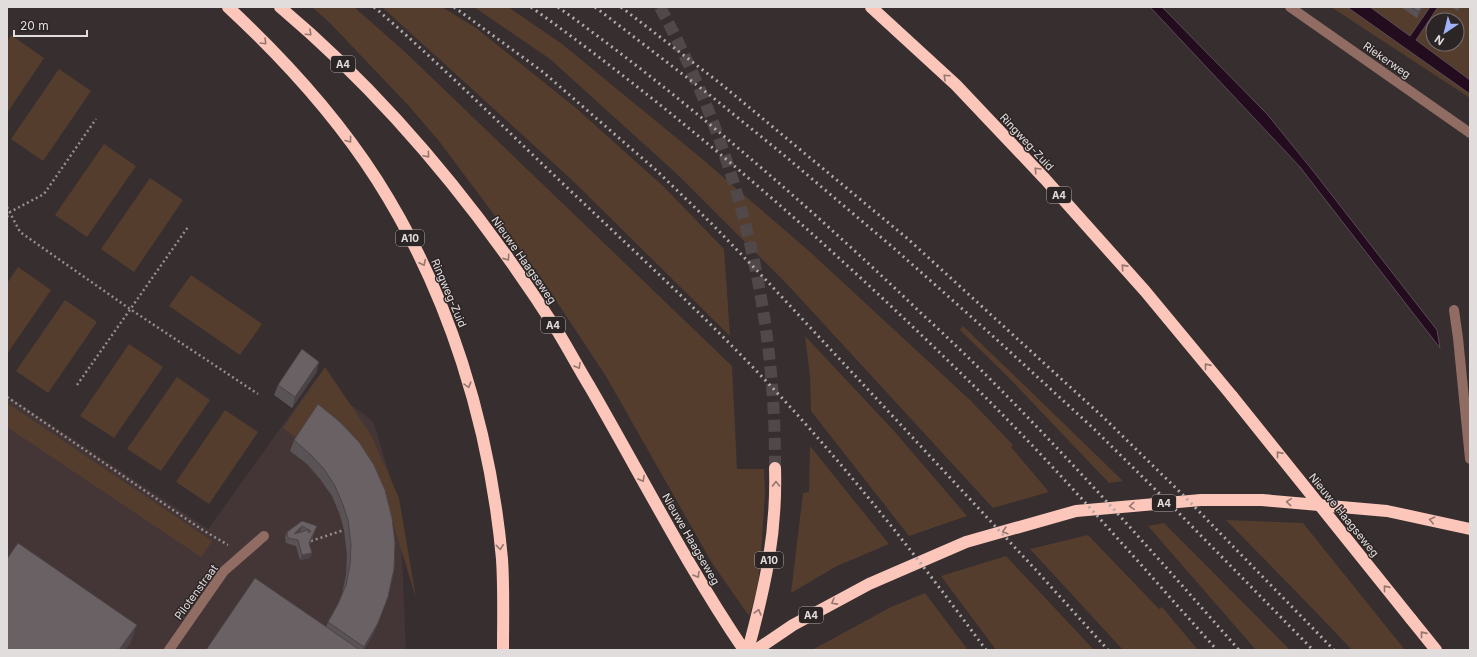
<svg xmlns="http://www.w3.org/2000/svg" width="1477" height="657" font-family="Inter,sans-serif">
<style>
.built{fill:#443637}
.green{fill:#553d2e;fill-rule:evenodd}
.water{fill:#220c1e;stroke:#5c4b57}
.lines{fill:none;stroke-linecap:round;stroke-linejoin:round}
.highway-tunnel{stroke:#504849;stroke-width:12;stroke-dasharray:12 6;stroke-linecap:butt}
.path{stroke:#948e8e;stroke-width:2.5;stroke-dasharray:2 3;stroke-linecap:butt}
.minor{stroke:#906c63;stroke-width:10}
.highway{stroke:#fcc7ba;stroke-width:12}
.rail{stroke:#b0aaaa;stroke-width:3;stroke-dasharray:2 4;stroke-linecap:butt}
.highway-bridge{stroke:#fcc7ba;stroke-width:12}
.wall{fill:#5a5356}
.shaded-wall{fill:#4a4446}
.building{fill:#696164;stroke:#4a4446;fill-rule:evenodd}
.oneway{stroke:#947670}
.labels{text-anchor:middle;stroke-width:3;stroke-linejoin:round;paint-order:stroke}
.shield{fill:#2c2525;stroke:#aba6a6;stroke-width:1}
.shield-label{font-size:10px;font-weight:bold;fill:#e2dddd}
.street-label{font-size:11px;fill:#e2dddd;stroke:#2c2525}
</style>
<rect width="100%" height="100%" fill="#362e2f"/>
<!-- built -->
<path class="built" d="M316,379l57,42 27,87 6,142h-399v-255l201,134z"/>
<!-- green -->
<path class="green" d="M312,7h42l50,44 328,315 5,103h27l1,24 -3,46 -4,47 -9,30 -37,-53 -105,-185 -67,-102 -101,-135 -31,-36 -78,-82z
M382,7h60l34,21 100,80 89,80 59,61 6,87 -157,-155z
M474,7h34l54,37 139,114 108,93 161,149 43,45 -2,2 38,45 -56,16 -206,-224 -110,-110 -127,-115z
M1331,7h139v91zM1433,20h24v24h-24z
M11,35l33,23 -37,55v-71z
M59,69l32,22 -48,70 -32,-22z
M104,144l32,22 -49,71 -32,-22z
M150,178l33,22 -49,72 -33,-23z
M18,267l33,23 -44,64v-71z
M191,275l71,49 -22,31 -71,-49z
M65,300l32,22 -49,71 -32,-22z
M963,326l160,155 -14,2 -98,-103 -51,-50z
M805,336l89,95 73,85 -58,20 -98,-125 -1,-35z
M129,344l34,23 -49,71 -34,-22z
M325,367l46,68 28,63 17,100 -28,-92 -105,-78z
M177,377l33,23 -49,71 -34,-22z
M7,403l205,138 -11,16 -194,-130z
M225,410l33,22 -49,72 -33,-22z
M810,446l79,98 -52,22 -46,27 12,-100 6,-1z
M1226,520l77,3 102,127h-53l-40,-42z
M1164,523l126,127h-34l-108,-124z
M1088,535l71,74 3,-2 36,43h-75l-93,-101z
M1006,556l88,94h-98l-55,-74z
M925,593l43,57h-156l79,-43z"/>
<!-- water -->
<path class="water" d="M1150,7h12l105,107 43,53 127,163 3,18 -140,-181z
M1347,7h23l40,29 20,-29h8l-22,33 54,40v14z"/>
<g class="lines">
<!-- highway-tunnel -->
<path class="highway-tunnel" d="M660,7c77,142 116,299 115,461"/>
<!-- path -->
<path class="path" d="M7,207l13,25 110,77 128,85
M7,217l3,-5 34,-18 52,-75
M77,385l111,-158
M7,397l194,132 27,16
M311,541l33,-11"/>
<!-- minor -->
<path class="minor" d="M1290,7l180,126
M1454,310l4,28 12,121
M169,650l55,-79 40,-35"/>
<!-- highway -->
<path class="highway" d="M228,7c56,52 108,109 149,173 72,113 113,247 125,379 2,30 1,61 1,91
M280,7c108,91 202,206 278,325 11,18 21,37 32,55 51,88 97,179 154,263
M871,7l85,78 89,94 100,112 87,105
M1411,619l25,31
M748,650c17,-63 29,-116 27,-182
M756,650l37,-25 76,-41 97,-42 110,-31 125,-11h61l125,11 83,18"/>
<!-- rail -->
<path class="rail" d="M374,7c63,54 122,113 183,171 83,79 168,156 245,242 65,73 126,151 184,230
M454,7l89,65 114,99 55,53 54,56 269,289 73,81
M531,7c159,114 306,244 446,382 84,83 161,173 240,261
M558,7c129,93 249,197 364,307 23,21 46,43 68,65 87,87 168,179 249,271
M595,7l116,89 74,60 111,94 99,88 98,90 78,77 142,145
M621,7l100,77 187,155 195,178 80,78 151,155"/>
<!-- highway-bridge -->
<path class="highway-bridge" d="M1232,396l179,223"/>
</g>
<!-- wall -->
<path class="wall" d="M1401,7h23l-7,11z
M1451,7h9l-2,4z
M1433,26v18l-7,-5 2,-5z
M1433,44h13l-4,5z
M319,362l-3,11 -24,35 -18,-13 4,-10z
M340,422l34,211 -10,17h-158l120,-23 2,-5 10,-18 4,-10 4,-19 1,-20 -3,-25 -4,-15 -8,-19 -12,-17 -13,-15 -17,-13 4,-11z
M302,521l13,10 -5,13v14l-10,2 -4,-14 -10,-3 -1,-6 2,-5z"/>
<!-- shaded-wall -->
<path class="shaded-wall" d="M1422,7h2l-7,11 2,-6z
M319,362l-3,11 -24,35 3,-11z
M302,526l-2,6 -8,7 2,-5z
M312,553l-2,5 -10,2 2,-5z
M388,597l-14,36 -10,17h-1z
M137,625l-7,19 -5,6h-6z"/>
<!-- building -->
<path class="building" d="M1411,7h11l-3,5z
M1442,12l12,8h-17z
M1433,26v11l-5,-3z
M302,349l17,13 -24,35 -17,-12z
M318,404l22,18 19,20 15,23 11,25 7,28 3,25 -1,26 -6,28 -10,26 -14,24 -36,-25 10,-18 8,-19 4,-20 1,-20 -3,-25 -5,-15 -8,-19 -11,-17 -14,-15 -16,-14z
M302,521l15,5 -8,17 3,10 -10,2 -4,-15 -10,-2 -1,-6zM302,526l9,5 -2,2 -1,-3 -14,4z
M18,543l119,82 -18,25h-112v-91z
M255,578l105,72h-154z"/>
<!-- one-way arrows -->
<defs><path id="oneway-chevron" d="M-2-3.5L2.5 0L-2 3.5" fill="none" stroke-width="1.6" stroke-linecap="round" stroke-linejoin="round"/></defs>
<g class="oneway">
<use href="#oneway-chevron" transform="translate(309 33) rotate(43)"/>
<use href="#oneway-chevron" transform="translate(264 42) rotate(45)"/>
<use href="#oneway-chevron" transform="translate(946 77) rotate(-137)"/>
<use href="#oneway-chevron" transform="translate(349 140) rotate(53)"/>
<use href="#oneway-chevron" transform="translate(427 155) rotate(49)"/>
<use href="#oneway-chevron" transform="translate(1037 170) rotate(-133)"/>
<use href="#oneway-chevron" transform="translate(507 258) rotate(55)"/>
<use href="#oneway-chevron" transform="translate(423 263) rotate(64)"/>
<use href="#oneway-chevron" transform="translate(1124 267) rotate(-132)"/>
<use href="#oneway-chevron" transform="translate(578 366) rotate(60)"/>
<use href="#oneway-chevron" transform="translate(1207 366) rotate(-129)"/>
<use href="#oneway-chevron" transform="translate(468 385) rotate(74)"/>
<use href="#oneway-chevron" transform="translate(1279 454) rotate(-129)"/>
<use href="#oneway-chevron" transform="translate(642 479) rotate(61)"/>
<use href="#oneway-chevron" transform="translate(776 484) rotate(-91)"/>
<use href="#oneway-chevron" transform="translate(1289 502) rotate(-175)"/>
<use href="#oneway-chevron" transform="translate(1132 506) rotate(175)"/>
<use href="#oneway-chevron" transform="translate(1432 520) rotate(-168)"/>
<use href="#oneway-chevron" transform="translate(1005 531) rotate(164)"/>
<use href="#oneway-chevron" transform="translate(500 547) rotate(84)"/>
<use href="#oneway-chevron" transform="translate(697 575) rotate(59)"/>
<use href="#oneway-chevron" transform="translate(1386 588) rotate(-129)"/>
<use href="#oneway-chevron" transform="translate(834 602) rotate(151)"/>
<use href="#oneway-chevron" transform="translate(758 612) rotate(-75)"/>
<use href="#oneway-chevron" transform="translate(1423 634) rotate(-129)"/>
</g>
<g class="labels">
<!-- shield labels -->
<g class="shield">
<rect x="331" y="56" width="24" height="16" rx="3"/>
<rect x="1047" y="187" width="24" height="16" rx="3"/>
<rect x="396" y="230" width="28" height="16" rx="3"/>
<rect x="541" y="317" width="24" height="16" rx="3"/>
<rect x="1152" y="495" width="24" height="16" rx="3"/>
<rect x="755" y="552" width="28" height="16" rx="3"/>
<rect x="799" y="607" width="24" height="16" rx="3"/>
</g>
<g class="shield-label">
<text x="343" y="68">A4</text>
<text x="1059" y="199">A4</text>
<text x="410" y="242">A10</text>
<text x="553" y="329">A4</text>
<text x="1164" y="507">A4</text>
<text x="769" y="564">A10</text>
<text x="811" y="619">A4</text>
</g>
<!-- street labels -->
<g class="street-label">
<text transform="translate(1387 60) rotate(35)" y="4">Riekerweg</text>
<text transform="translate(1027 142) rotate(47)" y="4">Ringweg-Zuid</text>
<text transform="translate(524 260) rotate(55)" y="4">Nieuwe Haagseweg</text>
<text transform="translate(449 293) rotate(67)" y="4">Ringweg-Zuid</text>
<text transform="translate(1344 515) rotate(51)" y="4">Nieuwe Haagseweg</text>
<text transform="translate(691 539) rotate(60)" y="4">Nieuwe Haagseweg</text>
<text transform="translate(196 592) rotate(-54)" y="4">Pilotenstraat</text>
</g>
</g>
<!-- border -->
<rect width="1477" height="657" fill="none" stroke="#e2dddd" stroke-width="16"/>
<!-- north arrow -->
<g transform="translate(1445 32) rotate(215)"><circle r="19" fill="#2c2525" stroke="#756f6f"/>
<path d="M0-3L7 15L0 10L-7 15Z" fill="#a1b2fd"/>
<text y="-6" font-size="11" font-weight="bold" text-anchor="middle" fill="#e2dddd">N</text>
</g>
<!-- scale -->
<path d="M14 30v6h73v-6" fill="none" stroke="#e2dddd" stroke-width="2"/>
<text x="20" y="30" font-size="12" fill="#e2dddd" stroke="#2c2525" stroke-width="3" paint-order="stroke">20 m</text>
</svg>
